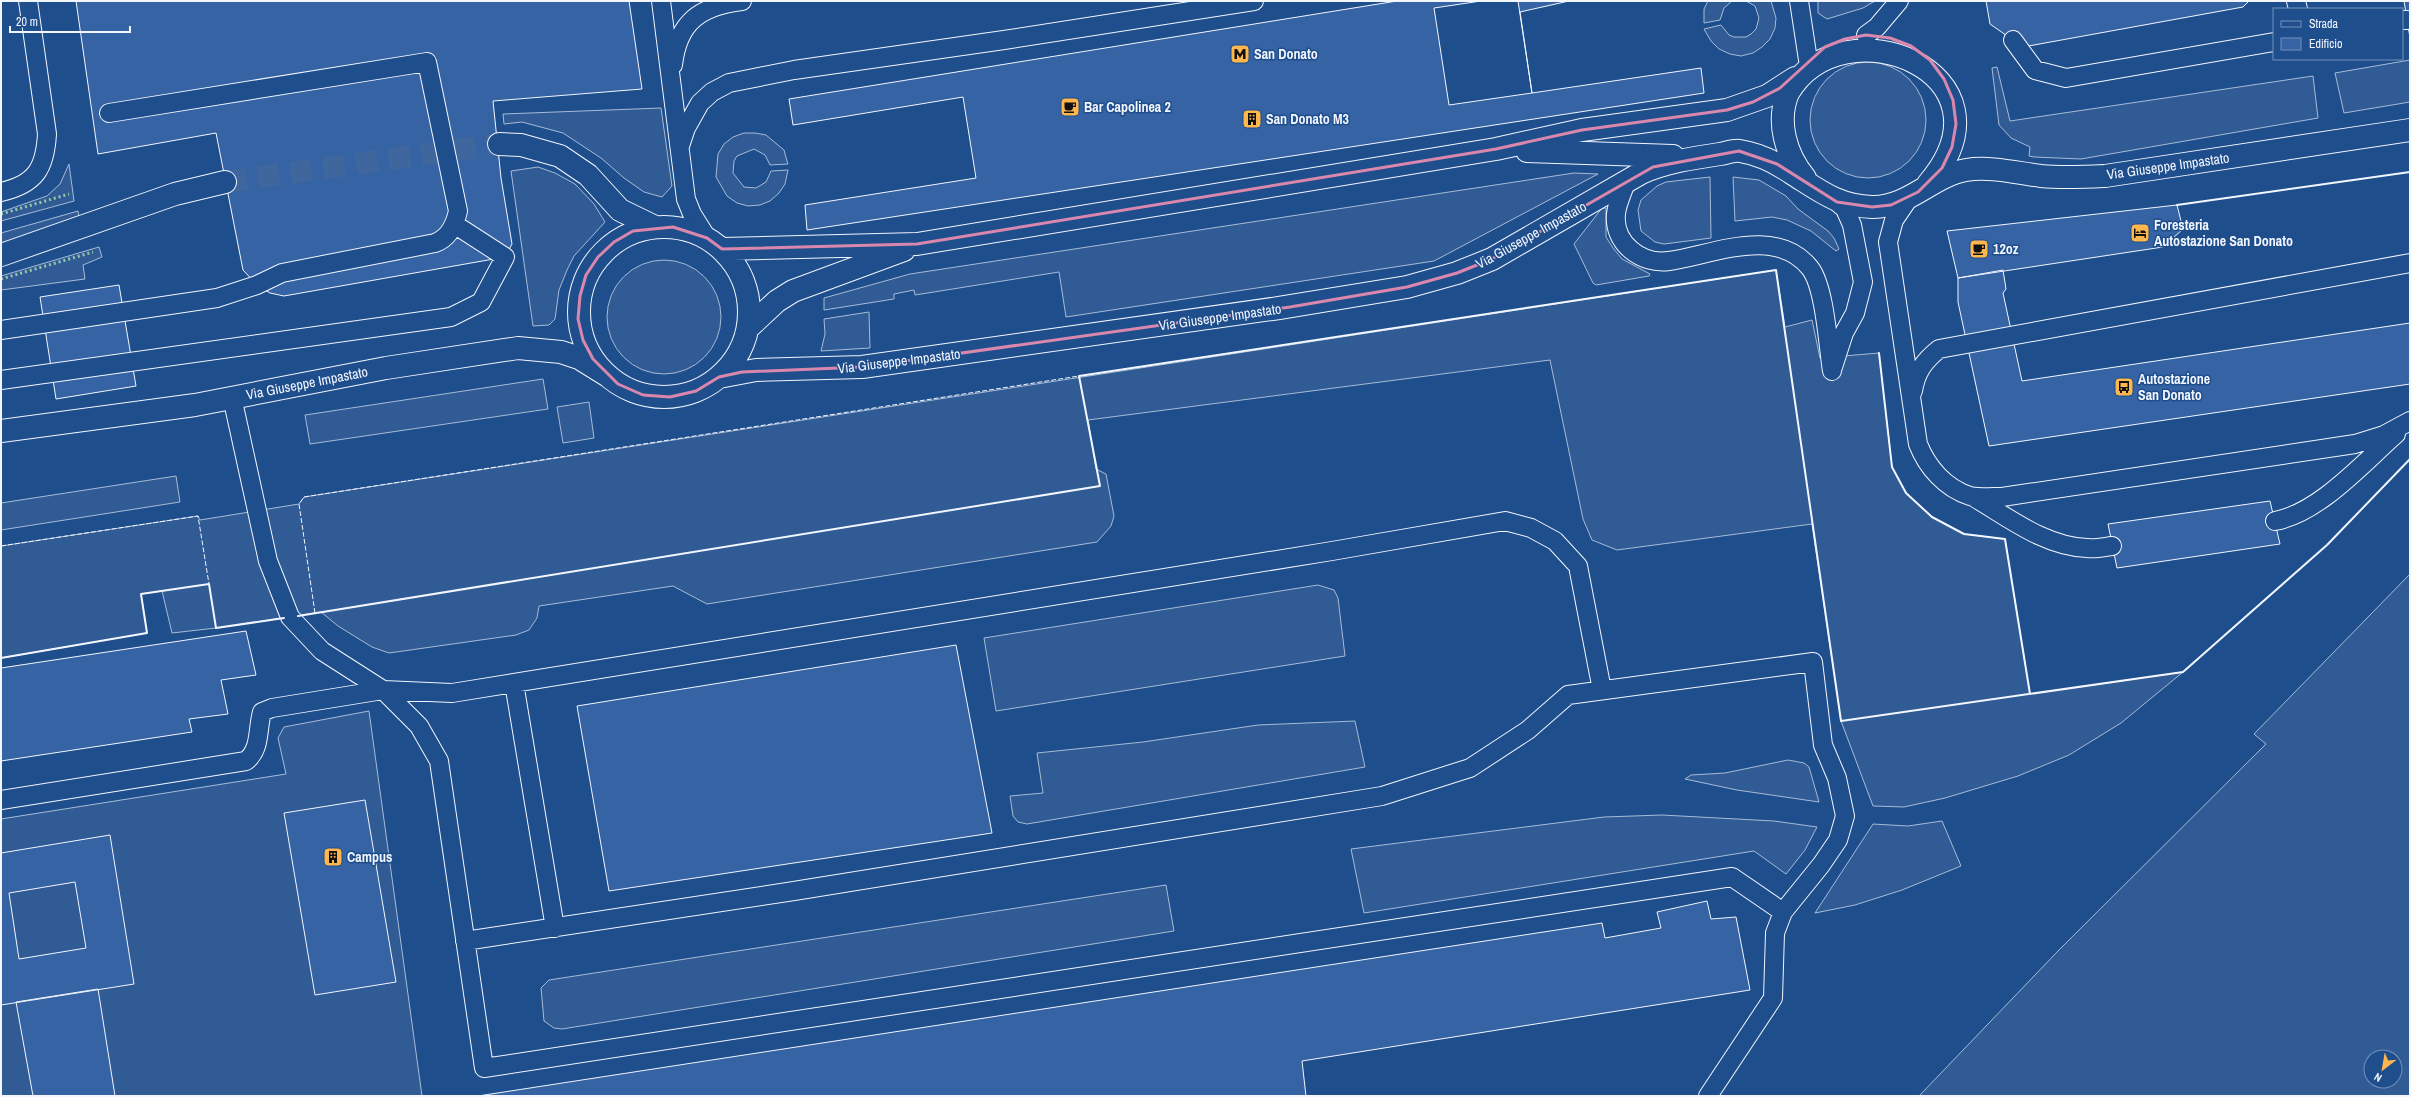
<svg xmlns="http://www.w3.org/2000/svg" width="2411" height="1097" font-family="'Archivo Narrow',sans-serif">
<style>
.built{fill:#305b95;stroke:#a8bbd7;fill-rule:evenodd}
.building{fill:#3563a3;stroke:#f2f6ff;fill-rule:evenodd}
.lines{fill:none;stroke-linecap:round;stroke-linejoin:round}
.minor-tunnel{stroke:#3f679d;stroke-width:22;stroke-dasharray:22 11;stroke-linecap:butt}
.service-casing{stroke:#f2f6ff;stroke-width:20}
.minor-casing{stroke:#f2f6ff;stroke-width:24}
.service{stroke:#1f4e8c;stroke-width:18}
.minor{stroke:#1f4e8c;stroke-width:22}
.hedge{stroke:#97c8a6;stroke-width:3;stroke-dasharray:2 3;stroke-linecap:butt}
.fence{stroke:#f2f6ff;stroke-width:1;stroke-dasharray:5 2;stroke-linecap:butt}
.wall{stroke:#f2f6ff;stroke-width:2}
.marked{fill:none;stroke:#da87ad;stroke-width:3;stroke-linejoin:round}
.labels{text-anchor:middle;stroke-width:3;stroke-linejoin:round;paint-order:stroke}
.poi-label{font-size:14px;font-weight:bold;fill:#f2f6ff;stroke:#1f4e8c;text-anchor:start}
.street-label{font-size:14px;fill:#f2f6ff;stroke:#1f4e8c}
</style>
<rect width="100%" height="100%" fill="#1f4e8c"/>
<!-- built -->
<path class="built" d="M1708,1h24l-8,7 -4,12 -16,3v-14z
M1746,1h25l5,17 -1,10 -5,11 -8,8 -9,6 -12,3 -11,-2 -11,-5 -8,-8 -7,-12 17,-4 8,10 5,2h12l5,-3 5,-5 3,-11 -4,-12z
M1818,1h57l-12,7 -36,11 -9,-6z
M2410,60v42l-66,11 -9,-40z
M1810 120a58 58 0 1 1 116 0a58 58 0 1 1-116 0Z
M1997,67l13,54 303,-45 5,42 -237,41 -47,-2 -5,-1 1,-9 -19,-9 -12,-13 -7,-57z
M661,108l11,78 -10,11 -18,-5 -20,-14 -23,-20 -38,-25 -41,-11 -18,2 -1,-10z
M744,133h11l11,2 18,15 3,11 1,3 -18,1 -5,-10 -11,-6 -17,7 -3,5 -1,12 11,14 12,1 10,-6 5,-11 17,-1 -3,14 -6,9 -9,8 -10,4 -12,1 -11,-3 -10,-7 -11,-19 2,-23 6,-10 9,-7z
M69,164l5,37 -73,20v-9l46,-16 13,-12z
M538,167l17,6 20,11 19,20 11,18 -31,34 -7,14 -8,20 -4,29 -6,6 -16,1 -22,-155z
M1574,173l24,1 -164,87 -368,56 -7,-45 -144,23 -1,-5 -20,4v5l-70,11v-12l86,-24z
M1710,177l1,61 -47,6 -9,-2 -14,-11 -3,-21 3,-10 16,-14 9,-4z
M1733,177l26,3 27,16 12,13 30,22 6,7 5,11 -3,2 -25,-20 -24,-11 -15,-3 -37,4z
M1602,208h4v29l7,11 9,11 28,15 -1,2 -53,9 -3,-2 -19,-39z
M78,211l2,12 -79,22v-12z
M99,247l3,10 -19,8 2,14 -84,11v-14z
M607 317a57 57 0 1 1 114 0a57 57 0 1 1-114 0Z
M1776,270l9,57 27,-7 8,38 59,-5 13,114 14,26 26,24 32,17 41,5 25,155 153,-22 -62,51 -52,32 -51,21 -73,22 -41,9 -31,-1 -32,-85 -29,-197 -195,26 -25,-10 -9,-21 -33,-159 -462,60 8,49 10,5 8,42 -3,10 -14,16 -390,62 -34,-18 -134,20 -2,12 -8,12 -13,5 -127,18 -17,-6 -34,-21 -17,-14 -105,16 -44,5 -10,-42 -21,3 6,39 -146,25v-112l197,-30 2,4 99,-16 5,-7z
M869,312l1,36 -49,3 4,-17 -1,-15z
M543,379l5,30 -238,35 -5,-29z
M589,402l5,36 -31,5 -6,-36z
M176,476l4,26 -179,28v-27z
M2410,574v522h-491l139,-145 208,-207 -12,-10zM2371,1057h24v24h-24z
M1318,585l16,5 4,8 7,58 -349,55 -12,-73z
M369,711l53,385h-421v-277l285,-45 -8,-36 6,-11z
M1355,721l10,46 -338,57 -9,-2 -5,-6 -3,-20 33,-3 -6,-40 106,-11 115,-17z
M1788,760l16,3 5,4 10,35 -82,-12 -52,-11 6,-4 34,-2z
M1662,815l112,6 43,6 -12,23 -19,24 -32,-23 -390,62 -13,-64 253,-32z
M1942,821l19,45 -59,24 -47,15 -40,8 58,-89 35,2z
M1166,885l8,46 -612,98 -8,-1 -10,-7 -3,-33 8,-8z"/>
<!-- building -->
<path class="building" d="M76,1h553l13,88 -149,12 8,77 11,66 -7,13 -221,39 -14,-3 -13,-8 -14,-15 -27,-137 -118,21z
M1397,1h172l-49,11 12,81 169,-25 3,25 -897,137 -2,-25 171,-27 -13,-81 -170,28 -4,-26z
M1481,1h37l14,92 -83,12 -15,-97z
M1986,1h263l-6,6 -220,40 -33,-23z
M2404,1h6v37z
M2177,205l6,24 -20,18 -205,31 -11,-47z
M2003,270l3,19 -3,4 19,88 388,-58v61l-421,62 -31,-144v-24z
M119,285l17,101 -80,13 -16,-102z
M2270,501l10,43 -163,24 -9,-44z
M246,631l10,44 -35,5 7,34 -39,5 3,13 -191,29v-93z
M956,645l36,188 -383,58 -32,-185z
M365,800l31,182 -81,13 -31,-182z
M110,835l24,149 -133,21v-152zM75,882l11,66 -67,11 -10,-66z
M1707,901l4,18 25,-2 14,73 -448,71 4,35h-828l1124,-173 3,15 56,-10 -4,-16z
M98,989l17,107h-82l-17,-94z"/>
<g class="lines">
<!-- minor-tunnel -->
<path class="minor-tunnel" d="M225,182l274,-38"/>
<defs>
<path id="service" d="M661,1l25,198 6,15 15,24
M1799,1l9,59
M2296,1l2,8
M2402,20h5
M1866,35l11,-8 22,-26
M2013,40l22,30 31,8 208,-36
M673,65c5,-44 28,-59 69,-64
M680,146l6,-18 14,-25 12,-11 17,-9 65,-13 210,-30 250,-39
M1626,182c-3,10 -9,21 -10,32 -3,29 25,51 53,47 43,-6 107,-36 141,7 15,19 18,78 22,103
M1,192c35,-8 44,-24 46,-58l-19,-133
M1909,198l-15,22 -6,22 30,202c9,23 27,44 52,52 10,2 22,1 32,1l353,-53 29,-9 26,-14
M1,330l216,-32 40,-13 25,-12 153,-30c14,-5 20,-18 23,-32l-31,-149 -318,51
M1833,367l11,-34 11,-20 8,-31 -11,-57 -7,-16 -8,-7
M1,380l450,-63 30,-15 24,-45 -51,-33
M1913,391c3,-19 11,-30 26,-42l471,-86
M232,397l36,164 22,56 32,34 61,39 36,36 20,35 45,307 1248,-191 51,35
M1975,498c34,20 71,49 112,50 8,1 17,-1 25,-2
M2275,521c44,-8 88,-58 121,-87
M514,683l41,245
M1,800l245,-39c15,-12 11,-31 16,-49l10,-4 111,-18 69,3 880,-142 173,-30 26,7 24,13 23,25 24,124
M465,941l329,-50 588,-95 88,-28 58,-38 40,-35 245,-33 10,83 14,33 8,38 -7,24 -17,25 -38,47 -8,21 -2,65 -65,98"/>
<path id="minor" d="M499,144l22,1 39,11 28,19 32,35 35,17
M1527,151l146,5
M1805,178c-19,-23 -29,-56 -17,-85 54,-93 235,-20 140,91
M579 312a85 85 0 1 1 170 0a85 85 0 1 1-170 0Z
M722,249l195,-5 579,-95 86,-19 145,-20 40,-14 28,-18
M1,255l174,-61 50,-12
M748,328l29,-27 16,-10 111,-41
M719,377l37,-7 106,-3 417,-59 128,-21 50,-14 35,-14 149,-86c25,-11 52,-15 79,-19 6,-1 14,-4 20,-3 19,3 37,12 53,23 27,17 45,32 79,33 36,1 60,-31 94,-37 24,-4 51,3 75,6 21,2 42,1 64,0l305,-46
M1,431l194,-26 191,-37 132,-20 43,4 18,6 29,18"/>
</defs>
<!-- service casing -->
<use href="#service" class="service-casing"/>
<!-- minor casing -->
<use href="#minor" class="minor-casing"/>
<!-- service -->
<use href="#service" class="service"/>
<!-- minor -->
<use href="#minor" class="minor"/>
<!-- hedge -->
<path class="hedge" d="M1,214l68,-20
M1,279l92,-27"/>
<!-- fence -->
<path class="fence" d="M1,546l197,-30 11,68
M315,613l-16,-109 5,-7 775,-121"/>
<!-- wall -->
<path class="wall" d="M2177,205l233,-33
M1879,353l13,114 14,26 26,24 32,17 41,5 25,155
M298,616l802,-130 -21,-110 697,-106 65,451 342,-49 144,-127 83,-86
M1,658l146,-25 -6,-39 68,-10 7,44 68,-10"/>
</g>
<!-- marked area -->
<path class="marked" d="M1866,35l24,3 21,8 19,14 14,19 9,21 3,24 -4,23 -10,21 -24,24 -27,13 -19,2 -35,-5 -60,-38 -38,-13 -86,16 -161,92 -35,14 -50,14 -117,20 -428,60 -120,5 -23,5 -23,14 -26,6 -27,-2 -25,-11 -25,-25 -10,-19 -5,-21 2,-23 6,-21 12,-18 16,-15 19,-11 40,-4 34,11 15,11 195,-5 579,-95 86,-19 145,-20 26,-8 27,-14 45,-41 20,-8z"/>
<!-- icons -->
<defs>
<symbol id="metro-square" viewBox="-11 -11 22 22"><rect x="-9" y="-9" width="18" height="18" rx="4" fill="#ffb74d" stroke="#1f4e8c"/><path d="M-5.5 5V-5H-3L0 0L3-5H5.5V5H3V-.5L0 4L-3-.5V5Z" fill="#111"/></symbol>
<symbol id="cafe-square" viewBox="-11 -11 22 22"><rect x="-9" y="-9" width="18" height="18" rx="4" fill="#ffb74d" stroke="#1f4e8c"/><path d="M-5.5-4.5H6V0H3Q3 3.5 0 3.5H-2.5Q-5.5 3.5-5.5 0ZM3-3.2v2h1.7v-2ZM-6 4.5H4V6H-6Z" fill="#111"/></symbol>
<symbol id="building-square" viewBox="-11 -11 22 22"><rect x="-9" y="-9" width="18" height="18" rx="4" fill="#ffb74d" stroke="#1f4e8c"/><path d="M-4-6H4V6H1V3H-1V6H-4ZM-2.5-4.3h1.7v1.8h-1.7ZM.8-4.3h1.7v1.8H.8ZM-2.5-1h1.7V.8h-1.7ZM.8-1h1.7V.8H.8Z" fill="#111"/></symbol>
<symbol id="hotel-square" viewBox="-11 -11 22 22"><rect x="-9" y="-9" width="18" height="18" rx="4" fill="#ffb74d" stroke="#1f4e8c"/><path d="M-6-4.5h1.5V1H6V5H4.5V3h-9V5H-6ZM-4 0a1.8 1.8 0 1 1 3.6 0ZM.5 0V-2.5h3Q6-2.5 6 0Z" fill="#111"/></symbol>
<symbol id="bus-square" viewBox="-11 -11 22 22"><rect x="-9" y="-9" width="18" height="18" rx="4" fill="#ffb74d" stroke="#1f4e8c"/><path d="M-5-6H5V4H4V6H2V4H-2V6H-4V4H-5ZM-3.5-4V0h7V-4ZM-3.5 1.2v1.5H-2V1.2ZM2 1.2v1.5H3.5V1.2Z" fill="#111"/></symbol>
</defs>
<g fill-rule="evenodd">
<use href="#metro-square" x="1229" y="43" width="22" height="22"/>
<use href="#cafe-square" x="1059" y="96" width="22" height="22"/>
<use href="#building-square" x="1241" y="108" width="22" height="22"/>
<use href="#hotel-square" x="2129" y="222" width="22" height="22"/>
<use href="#cafe-square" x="1968" y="238" width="22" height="22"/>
<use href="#bus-square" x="2113" y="376" width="22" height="22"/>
<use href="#building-square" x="322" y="846" width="22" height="22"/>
</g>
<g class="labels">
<!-- poi labels -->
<g class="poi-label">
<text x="1254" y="59">San Donato</text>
<text x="1084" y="112">Bar Capolinea 2</text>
<text x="1266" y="124">San Donato M3</text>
<text x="2154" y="230">Foresteria<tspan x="2154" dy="16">Autostazione San Donato</tspan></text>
<text x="1993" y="254">12oz</text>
<text x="2138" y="384">Autostazione<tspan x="2138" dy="16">San Donato</tspan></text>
<text x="347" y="862">Campus</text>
</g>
<!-- street labels -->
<g class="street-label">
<text transform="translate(2168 166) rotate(-8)" y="5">Via Giuseppe Impastato</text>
<text transform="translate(1531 235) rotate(-29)" y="5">Via Giuseppe Impastato</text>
<text transform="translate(1220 317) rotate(-8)" y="5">Via Giuseppe Impastato</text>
<text transform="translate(899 361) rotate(-7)" y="5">Via Giuseppe Impastato</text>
<text transform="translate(307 383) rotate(-11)" y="5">Via Giuseppe Impastato</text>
</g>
</g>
<!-- border -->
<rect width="2411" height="1097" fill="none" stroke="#f2f6ff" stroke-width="4"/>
<!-- legend -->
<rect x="2273" y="8" width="130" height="52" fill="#1f4e8c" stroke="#7391ba"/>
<rect x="2281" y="21" width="20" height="6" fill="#1f4e8c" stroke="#7391ba"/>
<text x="2309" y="28" font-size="12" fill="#f2f6ff">Strada</text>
<rect x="2281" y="38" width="20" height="12" fill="#3563a3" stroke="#7391ba"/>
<text x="2309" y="48" font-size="12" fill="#f2f6ff">Edificio</text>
<!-- north arrow -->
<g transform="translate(2383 1069) rotate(211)"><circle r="19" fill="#1f4e8c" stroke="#7391ba"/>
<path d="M0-3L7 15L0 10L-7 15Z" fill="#ffb74d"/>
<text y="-6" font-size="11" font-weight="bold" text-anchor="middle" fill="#f2f6ff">N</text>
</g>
<!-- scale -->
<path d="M10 26v6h120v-6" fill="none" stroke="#f2f6ff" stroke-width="2"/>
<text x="16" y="26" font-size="12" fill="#f2f6ff" stroke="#1f4e8c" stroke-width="3" paint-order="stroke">20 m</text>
</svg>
